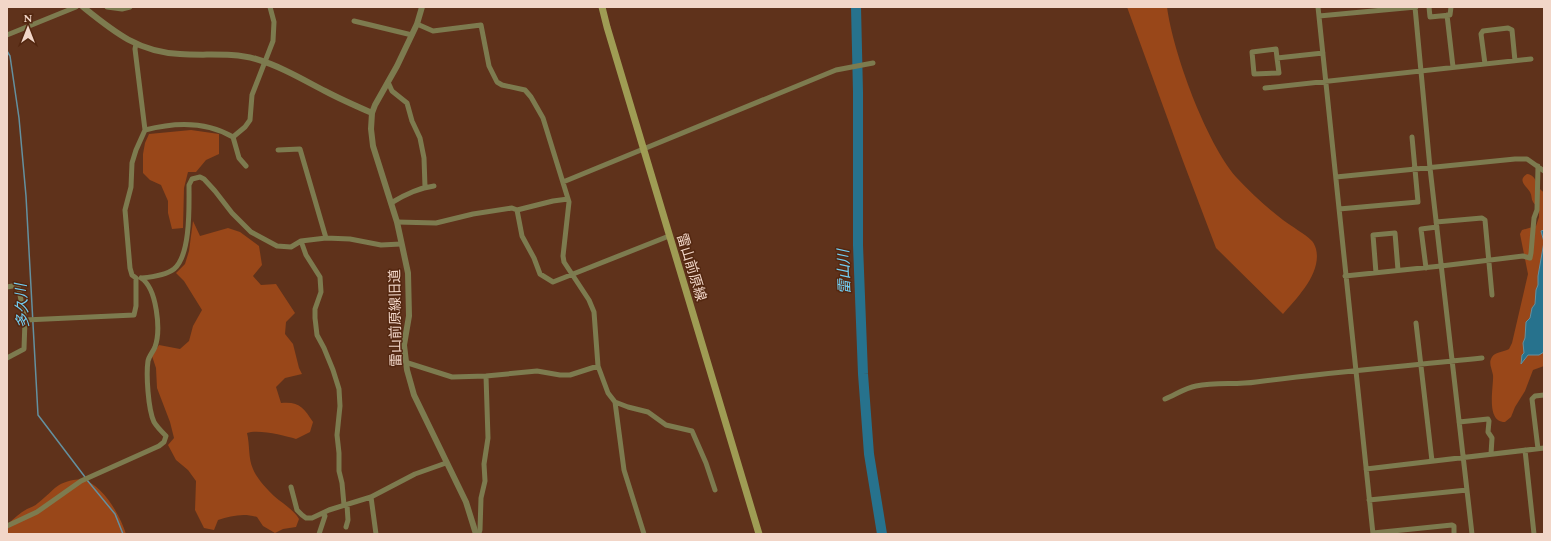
<svg xmlns="http://www.w3.org/2000/svg" width="1551" height="541" font-family="Spectral,'Noto Sans JP',serif">
<style>
.green{fill:#994719}
.water{fill:#27728d;stroke:#64909f}
.lines{fill:none;stroke-linecap:round;stroke-linejoin:round}
.stream{stroke:#64909f;stroke-width:1.5}
.river{stroke:#27728d;stroke-width:10}
.minor{stroke:#7d7b4f;stroke-width:5}
.tertiary{stroke:#7d7b4f;stroke-width:6}
.secondary{stroke:#9f9c54;stroke-width:7}
.labels{text-anchor:middle;stroke-width:3;stroke-linejoin:round;paint-order:stroke}
.street-label{font-size:14px;fill:#f2d6c8;stroke:#532710}
.water-label{font-size:15px;font-style:italic;fill:#73cef3;stroke:#532710}
</style>
<rect width="100%" height="100%" fill="#5f321b"/>
<!-- green -->
<path class="green" d="M1127,7h40c6,46 39,135 69,170 14,15 30,30 47,43 9,7 21,13 29,21 2,2 3,5 4,8 6,24 -19,49 -33,65l-67,-66 -33,-87z
M191,130l28,4v20l-13,6 -10,12h-8l-4,16 -1,40 -11,1 -4,-16v-12l-7,-16 -11,-5 -7,-7v-19l2,-11 4,-9z
M1527,174c11,1 8,14 17,18v54l-16,107 16,-2v15l-11,4 -8,21 -10,16 -4,10 -6,5c-20,0 -11,-36 -12,-47 -1,-6 -5,-12 -1,-18 3,-5 12,-5 17,-8l3,-6 16,-69 -8,-40 2,-4 14,-4 3,-9v-8c-2,-3 -5,-5 -6,-7 -2,-3 -1,-7 -3,-10 -4,-6 -13,-12 -3,-18z
M193,221l7,15 28,-8 12,4 19,14 3,19 -9,11 8,9 15,-1 19,29 -9,9 -1,12 8,10 6,24 3,6 -17,4 -9,9 5,16c18,-2 23,5 32,19l-3,10 -14,7c-12,-4 -38,-10 -49,-6 3,12 1,25 6,36 4,10 14,20 21,27 9,8 19,13 25,23l-3,8 -13,2 -8,4 -12,-7 -6,-9c-14,-4 -26,-1 -39,3l-4,10 -10,-2 -9,-18 1,-29 -8,-11 -12,-10 -8,-15 6,-7 -4,-16 -13,-34 -1,-20 -4,-12 7,-11 21,4 9,-8 4,-15 9,-16 -18,-29 -8,-8 9,-9 4,-13z
M82,479c21,6 38,36 44,55h-119v-9c6,-6 13,-12 20,-16 4,-2 8,-3 11,-6 18,-14 18,-22 44,-24z"/>
<!-- water -->
<path class="water" d="M1544,230v122l-5,3h-11l-7,9 1,-9 2,-2 -1,-10 2,-5 1,-16 4,-4 2,-10 3,-4 1,-14 2,-5v-9l6,-34 -3,-11z"/>
<g class="lines">
<!-- stream -->
<path class="stream" d="M7,51l3,5 9,62 7,78 12,219 47,62
M87,480l28,34 8,20"/>
<!-- river -->
<path class="river" d="M856,7l2,85v153l5,129 6,80 13,80"/>
<!-- minor -->
<path class="minor" d="M107,7l15,2 8,-2
M1318,7l55,527
M1415,7l15,161 42,366
M1429,7l1,10 20,-2 1,-8
M1447,15l6,52
M1319,16l97,-9
M354,21l58,14
M417,24l16,7 48,-6 8,41 8,16 5,3 23,5 6,7 12,21 26,84 -6,54 1,6 25,38 5,12 4,54 10,27 7,9 13,5 20,5 18,13 26,6 14,32 9,27
M7,35l69,-28
M1277,58l2,15 -25,1 -2,-22 24,-3 1,9 46,-5
M1485,64l-4,-30 2,-3 25,-3 4,2 3,31
M388,82l4,9 15,12 5,18 8,17 4,20 1,29
M1265,88l266,-29
M145,130c30,-8 61,-9 88,7
M278,150l22,-1 26,89
M246,166l-7,-8 -6,-21 12,-10 5,-7 2,-25 21,-54 1,-19 -4,-15
M1336,177l179,-18h12l17,12
M563,182l273,-112 37,-7
M391,203c13,-8 27,-15 43,-17
M1339,209l79,-7 -6,-65
M517,210l36,-9 15,-2
M397,222l39,1 37,-9 39,-6 5,2 5,26 12,22 6,16 13,8 116,-46
M1436,222l46,-4 3,2 7,75
M301,241l5,14 14,22 1,15 -6,17v9l2,17 7,13 9,22 6,19 1,17 -3,29 2,18v18l3,12 2,22
M1426,268l-5,-39 16,-2
M1376,273l-3,-38 22,-2 3,37
M1345,276l96,-10 82,-10 7,2 1,-5 3,-35 3,-8 1,-44
M142,278c10,-1 24,-3 32,-9 17,-14 15,-64 15,-84l3,-6 8,-2 4,2 11,12 17,22 19,19 26,14 14,1 10,-6 25,-3 24,1 31,6 20,-1
M7,287l11,-2 7,35 -1,29 -17,9
M25,320l109,-5 2,-9v-28l-4,-3 -2,-7 -5,-58 6,-23 1,-24 4,-13 9,-20 -10,-81 1,-5
M1416,323l16,138
M406,363h2l44,14 34,-1 51,-5 23,4h10l28,-9
M1165,399c10,-4 20,-11 31,-13 20,-4 40,-1 60,-4 75,-10 151,-16 226,-24
M615,402l9,68 20,64
M1459,422l29,-3 1,2 -1,11 4,6 -1,16
M1538,449l-6,-50 3,-3 9,-1
M1525,450l9,84
M1366,469l178,-21
M291,487l6,23 5,5 4,3h6l17,-8 42,-13 44,-23 31,-11
M371,497l5,37
M1369,500l98,-10
M7,526l30,-14 44,-31 78,-35 5,-4 2,-6c-4,-4 -9,-9 -12,-14 -6,-13 -8,-48 -6,-61 1,-5 5,-9 7,-14 6,-17 2,-59 -14,-69
M346,527l2,-7 -1,-15
M476,533h3l1,-3 1,-32 4,-17 -1,-17 4,-26 -2,-62
M1373,533l79,-8 2,1v8
M319,534l6,-18 -2,-3"/>
<!-- tertiary -->
<path class="tertiary" d="M83,7c31,25 55,45 97,47 25,2 51,-2 76,5 24,7 46,20 69,32 15,8 31,15 47,22
M422,7l-5,17 -20,42 -22,39 -3,8 -1,16 2,17 24,76 11,51 1,43 -5,29 3,25 7,25 52,107 10,32"/>
<!-- secondary -->
<path class="secondary" d="M602,7l5,20 152,507"/>
</g>
<g class="labels">
<!-- street labels -->
<g class="street-label">
<text transform="translate(692 267) rotate(73)" y="5">雷山前原線</text>
<text transform="translate(395 318) rotate(-91)" y="5">雷山前原線旧道</text>
</g>
<!-- water labels -->
<g class="water-label">
<text transform="translate(844 272) rotate(-92)" y="5">雷山川</text>
<text transform="translate(22 306) rotate(-93)" y="5">多久川</text>
</g>
</g>
<!-- border -->
<rect width="1551" height="541" fill="none" stroke="#f2d6c8" stroke-width="16"/>
<!-- north arrow -->
<g transform="translate(28 28)" stroke="#532710" stroke-width="3" paint-order="stroke">
<path d="M0-3L7 15L0 10L-7 15Z" fill="#f2d6c8"/>
<text y="-6" font-size="11" font-weight="bold" text-anchor="middle" fill="#f2d6c8">N</text>
</g>
</svg>
